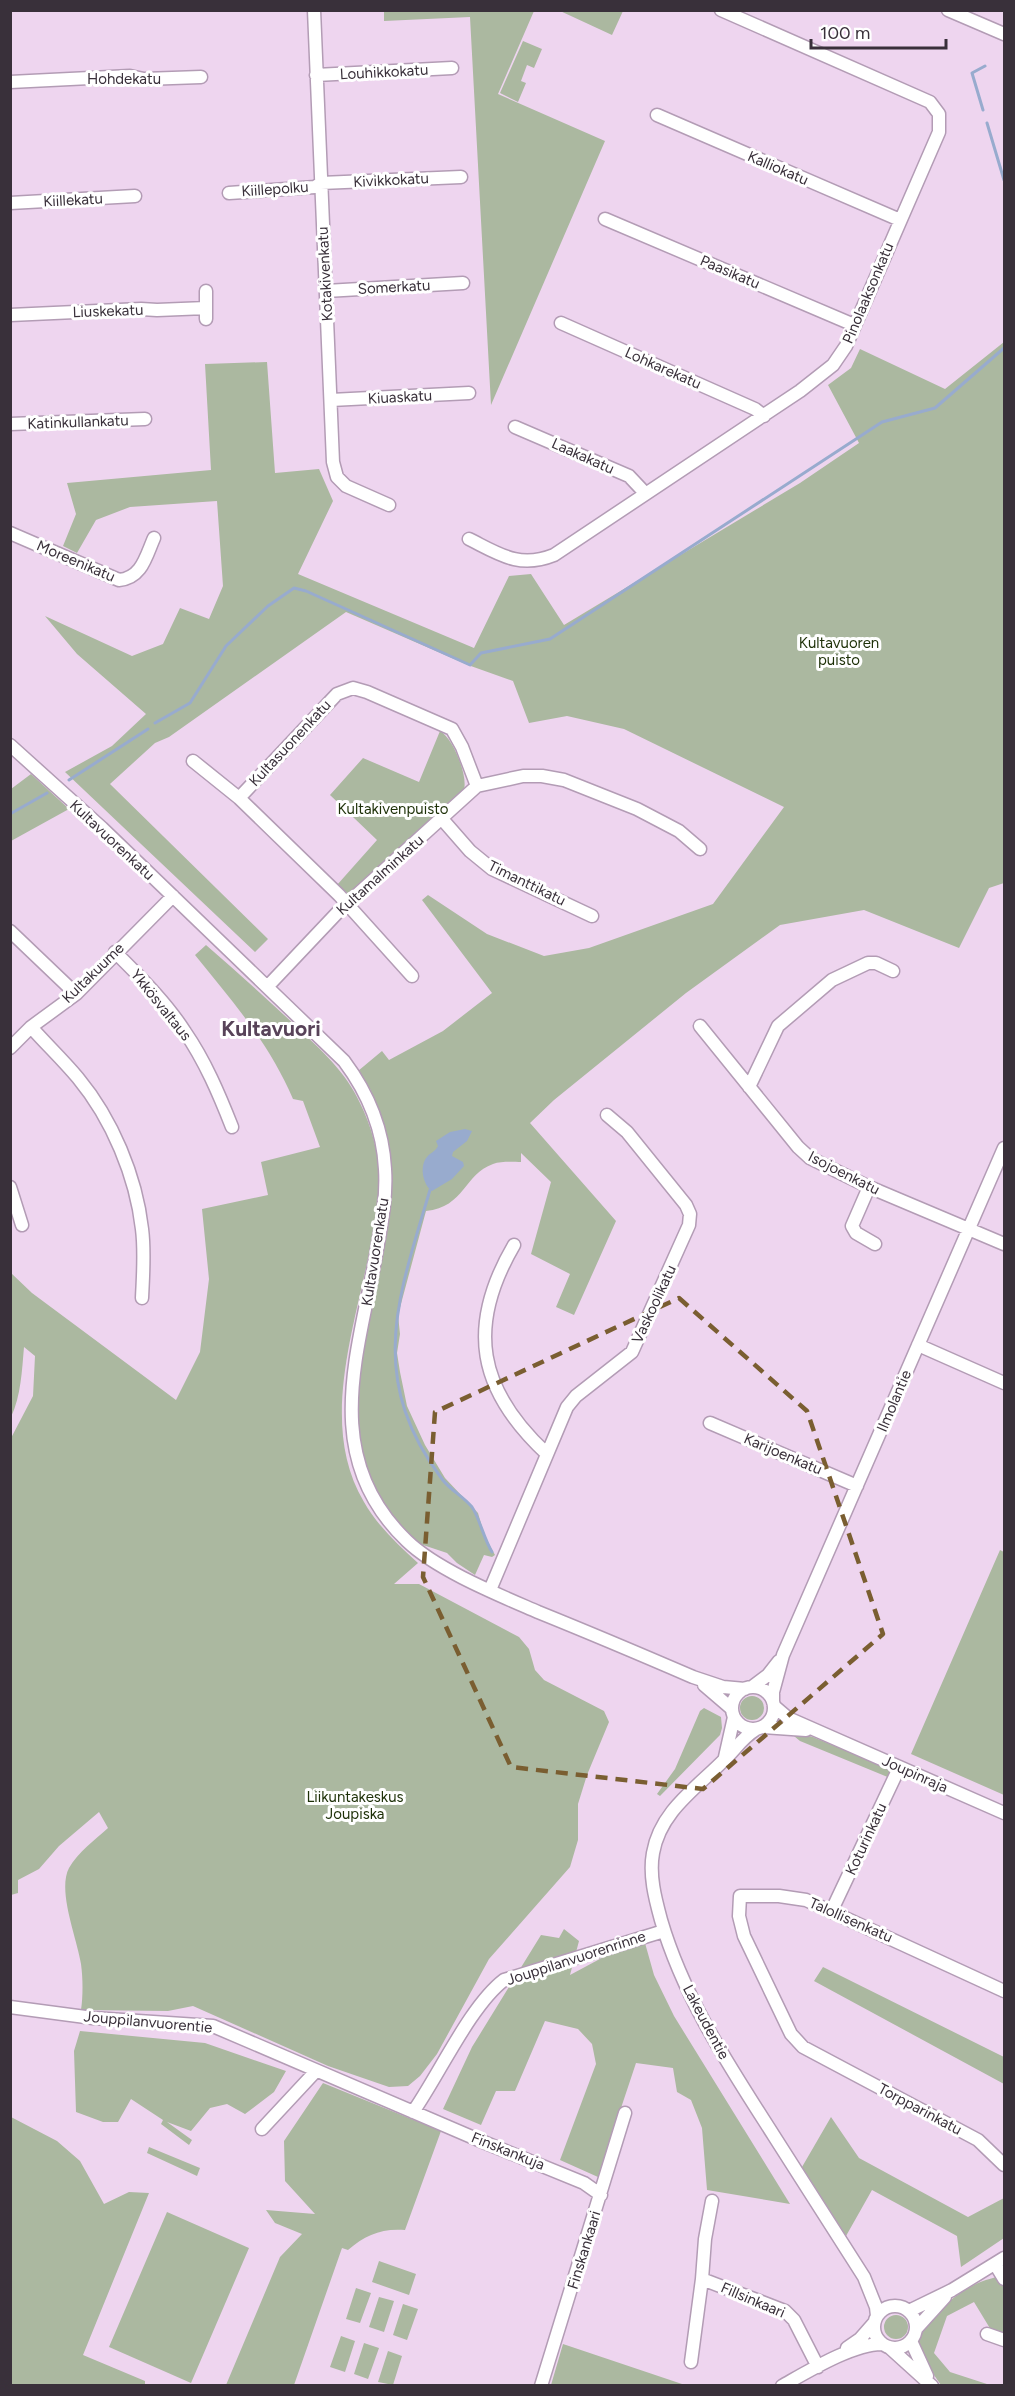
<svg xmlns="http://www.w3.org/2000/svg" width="1015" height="2396" font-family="Figtree,sans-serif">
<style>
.green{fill:#abb8a0}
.water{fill:#98abce}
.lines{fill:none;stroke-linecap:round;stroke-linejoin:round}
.stream{stroke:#98abce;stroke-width:3}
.minor-casing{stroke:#b39cb5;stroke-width:15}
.minor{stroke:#fff;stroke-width:12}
.marked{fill:none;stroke:#7a5e31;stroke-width:4.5;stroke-dasharray:12 8;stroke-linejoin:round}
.labels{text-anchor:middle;stroke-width:6;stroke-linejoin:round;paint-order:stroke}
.street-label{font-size:15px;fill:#39303a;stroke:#fff}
.park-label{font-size:15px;fill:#1d3007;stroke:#fff}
.district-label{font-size:21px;font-weight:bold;fill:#584359;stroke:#fff}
</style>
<rect width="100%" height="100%" fill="#eed5ef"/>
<!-- green -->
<path class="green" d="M558,10h65v1l-11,24z
M384,11h150l-36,83 107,47 -114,264 -21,-388 -86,4z
M523,41l19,8 -8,19 -7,-3 -6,16 5,2 -8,19 -18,-9z
M1004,342v541l-15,5 -30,60 -95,-38 -84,15 -94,68 -132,107 -24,23 86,98 -42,94 -18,-8 14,-33 -39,-20 20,-72 -30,-29v9c-8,0 -20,-1 -28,2 -29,10 -28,43 -67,47l-28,104 2,19 -3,19 3,19 7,34 18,39 20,33 33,35 7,24 10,18 -3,2 -8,-2 -9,20 -18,-12 -10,-10 -30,-10 -26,-25 -19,-31 -13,-41 -2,-62 33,-174 2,-36 -2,-23 -8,-33 -12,-29 -12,-18 24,-20 7,9 54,-29 49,-38 -70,-93 6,-5 59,39 57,22 45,-8 124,-44 71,-97 -160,-78 -57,-13 -38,7 -16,-42 -45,-16 -122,-53 -177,125 -14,6 -45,41 158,155 -13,13 -190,-180 47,-26 34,-32 -69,-60 -32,-38 87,40 31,-12 17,-36 29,11 14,-33 -6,-85 -87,6 -34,13 -19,33 -14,-7 13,-32 -9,-31 144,-13 -6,-106 62,-2 8,111 44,-4 14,32 -35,73 176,74 35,-72 22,-2 33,51 236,-142 59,-40 -31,-58 23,-17 9,-19 85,40z
M440,731c13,7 28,44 24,59l-113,103h-4l-10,-8 40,-45 -47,-45 33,-37 56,24z
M31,774l38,35 -58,32v-52z
M206,945c31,27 61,54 91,82 24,23 49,45 63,76 11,22 19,50 19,74 -1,103 -72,229 -15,325 13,23 34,43 54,61l-24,21h25l100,53 10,12 6,21 9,10 60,31 5,11 -22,53 -9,29v36l-8,27 -81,92 -52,95 -17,22 -12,10 -19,1 -61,-21 -135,-60 -25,5 -87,-1c2,-14 2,-31 0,-46 -4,-26 -24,-73 -12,-96 9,-16 26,-28 39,-40l-9,-16 -40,34 -20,23 -21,11v13l-7,2 -1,-455 23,-44 2,-40 -11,-9c-2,23 -3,49 -13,70v-144l21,20 144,107 24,-48 9,-73 -7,-70 66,-14 -7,-33 59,-15 -17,-46 -10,-2c-24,-56 -60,-97 -98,-144z
M1000,1550l4,2v243l-93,-41z
M740 1708a12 12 0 1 1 24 0a12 12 0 1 1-24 0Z
M704,1708l17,9 1,11 -2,7 -60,61 -3,-2 18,-25 25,-58z
M789,1732l24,5 77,32v9l-90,-37z
M564,1929l15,12 -9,34 41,-22 34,-10 9,32 20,41 116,188 -83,-14 -5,-62 -11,-28 -14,-8 -4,-24 -37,-5 -38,114 -38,-17 36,-96 -4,-20 -14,-15 -33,-8 -30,70h-19l-15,34 -38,-16 29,-62 69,-112 18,3z
M823,1967l181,90v27l-190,-103z
M80,2031l125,12 81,28 -12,21 -29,22 -18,-10 -17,4 -19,23 -24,-9 25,18 -3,5 -28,-21 2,-4 -32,-21 -13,23h-15l-27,-10 -2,-61z
M323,2083l118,48 -36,99c-23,-2 -40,5 -57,20l-6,-2 -48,137h-68l54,-128 22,-23 -27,-11 -9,-13 49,4 -30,-33 -1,-40z
M11,2117l46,24 23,20 24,43 25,-12 20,1 -66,162 62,26v4h-134z
M831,2117l28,41 109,59 36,-19v40l-43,29 -4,-31 -85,-46 -26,46 -44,-69z
M149,2147l51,21 -3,8 -50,-23z
M167,2212l82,36 -58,135 -82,-36z
M379,2261l37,13 -7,21 -37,-13z
M1004,2273v62l-13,-5 -17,-28 -27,14 -13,37 16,19 40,13h-49c-7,-11 -21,-26 -22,-41 -2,-23 44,-56 64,-63 8,-3 14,-3 21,-8z
M356,2288l15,5 -11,30 -14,-4z
M379,2297l15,4 -10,31 -15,-5z
M403,2304l15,5 -11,31 -14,-5z
M884 2327a12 12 0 1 1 24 0a12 12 0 1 1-24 0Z
M341,2336l14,5 -10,31 -15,-5z
M364,2343l15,5 -11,31 -14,-5z
M563,2344l122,41h-134z
M388,2351l14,5 -9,29 -15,-3z"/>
<!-- water -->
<path class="water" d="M465,1129l7,2 -5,10 -14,11 -1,4 11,6 1,4 -12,13 -20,12c-9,-6 -13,-25 -5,-34 4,-5 8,-5 11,-11l-2,-5 14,-9z"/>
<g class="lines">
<!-- stream -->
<path class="stream" d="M983,110l-11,-37 13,-7
M987,123l17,57
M155,723l35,-20 36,-57 42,-40 26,-18 12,3 164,74 11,-12 69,-14 332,-217 53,-14 69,-60
M69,780l79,-51
M10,814l37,-21
M430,1190c-32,108 -64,188 12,289 8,11 21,17 30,28 7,10 12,32 20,45"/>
<defs>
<path id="minor" d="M314,10l19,452 4,15 9,9 43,19
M948,10l56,24
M316,75l136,-7
M10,82l120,-6 14,3 57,-2
M657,115l243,105
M229,193l86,-6 6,-4 140,-6
M10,203l125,-7
M605,219l249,106
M206,291v28
M326,291l137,-8
M10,315l131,-6 16,1 49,-2
M561,323l194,86 9,7
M331,400l138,-7
M10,424l135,-5
M515,427l114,49 16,17
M10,533l109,47c23,-2 27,-24 35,-42
M469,539c30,15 50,30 85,16l246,-164 33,-26 13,-19 93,-214v-18l-9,-12 -209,-92
M10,745l92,83 242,233c24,32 39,68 41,108 2,29 -4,58 -9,86 -19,102 -56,203 31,286 30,29 92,54 131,71 52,21 104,43 155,65l30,10 22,2
M193,761l46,37 100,97 73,81
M239,798l98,-104 16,-6 14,4 85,37 10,18 15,39
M442,819l28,32 22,18 100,47
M10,931l66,63
M115,952c25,25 51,50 70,80 20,29 34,62 47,95
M268,986l70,-74 139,-126 46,-10h19l22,4 73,29 42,22 21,18
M700,1026l98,121 12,11 59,29 135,57
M31,1027c15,17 32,33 47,51 34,41 58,98 64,151 3,23 1,46 0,69
M10,1048l21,-21 45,-33 97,-98
M749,1087l29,-61 54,-46 36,-17h8l17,8
M10,1187l12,38
M869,1187l-17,39 4,7 19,11
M514,1245c-48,82 -36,145 33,209
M918,1345l86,38
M710,1423l147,63
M490,1590l77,-183 9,-11 56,-44 57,-127 1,-11 -4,-9 -59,-73 -20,-17
M704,1685l28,24
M732 1708a21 21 0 1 1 42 0a21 21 0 1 1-42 0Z
M752,1687l16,-12 11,-14
M773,1702v-10l10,-37 221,-507
M774,1706l14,12 216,95
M763,1727l43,3
M755,1730c-13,8 -21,21 -32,31 -28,28 -63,51 -70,92 -4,22 2,45 8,67 23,79 69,147 113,216 30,47 60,94 90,141l12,30 1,9
M725,1757l9,-40
M832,1910l67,-142
M1004,1991l-198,-91 -27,-4h-39l-1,20 5,20 47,98 12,13 175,93 26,25
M10,2007l83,11 120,8 268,115 103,42 17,12
M413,2112c26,-37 57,-106 91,-132l160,-49
M262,2129l54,-58
M712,2201l-7,38 -3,40 83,32 9,9 24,47
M995,2264l9,15
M874 2327a21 21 0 1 1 42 0a21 21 0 1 1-42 0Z
M909,2311l43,-21 52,-32
M916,2329l29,-32
M987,2334l17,6
M911,2341l16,35
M847,2348l13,-9 14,-16
M890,2348l42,38
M691,2362l11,-83
M541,2386l84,-273
M782,2386c25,-14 72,-43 101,-42"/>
</defs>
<!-- minor casing -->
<use href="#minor" class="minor-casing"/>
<!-- minor -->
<use href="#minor" class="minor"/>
</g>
<!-- marked area -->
<path class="marked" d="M679,1298l128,113 76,223 -180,155 -192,-22 -88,-190 12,-165z"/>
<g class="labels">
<!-- street labels -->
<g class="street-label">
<text transform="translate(384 72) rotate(-3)" y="5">Louhikkokatu</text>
<text x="124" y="84">Hohdekatu</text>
<text transform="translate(778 168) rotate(23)" y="5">Kalliokatu</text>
<text transform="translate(391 180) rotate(-3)" y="5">Kivikkokatu</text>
<text transform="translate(275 189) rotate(-4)" y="5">Kiillepolku</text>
<text transform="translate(73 200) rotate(-3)" y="5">Kiillekatu</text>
<text transform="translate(730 272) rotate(23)" y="5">Paasikatu</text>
<text transform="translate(325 274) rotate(-93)" y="5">Kotakivenkatu</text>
<text transform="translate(394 287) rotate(-3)" y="5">Somerkatu</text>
<text transform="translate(868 293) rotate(-67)" y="5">Pinolaaksonkatu</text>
<text transform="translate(108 311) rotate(-2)" y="5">Liuskekatu</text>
<text transform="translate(663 368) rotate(24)" y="5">Lohkarekatu</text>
<text transform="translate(400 397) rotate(-3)" y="5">Kiuaskatu</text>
<text transform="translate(78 422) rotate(-2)" y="5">Katinkullankatu</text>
<text transform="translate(583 456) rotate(24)" y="5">Laakakatu</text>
<text transform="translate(76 561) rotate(23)" y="5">Moreenikatu</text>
<text transform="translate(290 743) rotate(-47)" y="5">Kultasuonenkatu</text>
<text transform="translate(112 840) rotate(43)" y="5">Kultavuorenkatu</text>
<text transform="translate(380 875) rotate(-42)" y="5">Kultamalminkatu</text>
<text transform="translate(527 883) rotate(26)" y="5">Timanttikatu</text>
<text transform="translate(93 973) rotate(-44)" y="5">Kultakuume</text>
<text transform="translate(161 1005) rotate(51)" y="5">Ykkösvaltaus</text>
<text transform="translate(844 1173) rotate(27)" y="5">Isojoenkatu</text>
<text transform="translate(375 1252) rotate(-81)" y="5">Kultavuorenkatu</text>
<text transform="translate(654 1304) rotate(-65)" y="5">Vaskoolikatu</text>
<text transform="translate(894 1401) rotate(-67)" y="5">Ilmolantie</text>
<text transform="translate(783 1454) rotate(23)" y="5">Karijoenkatu</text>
<text transform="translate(915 1774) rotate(24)" y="5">Joupinraja</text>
<text transform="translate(866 1839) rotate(-65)" y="5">Koturinkatu</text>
<text transform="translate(851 1920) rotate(24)" y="5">Talollisenkatu</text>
<text transform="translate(576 1958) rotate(-18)" y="5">Jouppilanvuorenrinne</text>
<text transform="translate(148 2022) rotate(5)" y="5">Jouppilanvuorentie</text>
<text transform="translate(706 2022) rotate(62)" y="5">Lakeudentie</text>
<text transform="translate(920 2109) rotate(28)" y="5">Torpparinkatu</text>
<text transform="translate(508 2151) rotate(22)" y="5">Finskankuja</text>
<text transform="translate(584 2250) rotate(-73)" y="5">Finskankaari</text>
<text transform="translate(753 2300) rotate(23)" y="5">Fillsinkaari</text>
</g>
<!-- park labels -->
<g class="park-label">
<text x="839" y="648">Kultavuoren<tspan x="839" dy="17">puisto</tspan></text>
<text x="393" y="814">Kultakivenpuisto</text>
<text x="355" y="1802">Liikuntakeskus<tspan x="355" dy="17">Joupiska</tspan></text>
</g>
<!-- district labels -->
<g class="district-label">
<text x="271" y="1036">Kultavuori</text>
</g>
</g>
<!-- border -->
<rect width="1015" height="2396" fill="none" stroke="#39303a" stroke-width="24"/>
<!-- scale -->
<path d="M811 39v9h135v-9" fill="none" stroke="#39303a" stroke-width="3"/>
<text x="820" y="39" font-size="18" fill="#39303a" stroke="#ffffff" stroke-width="4.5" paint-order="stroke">100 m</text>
</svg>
